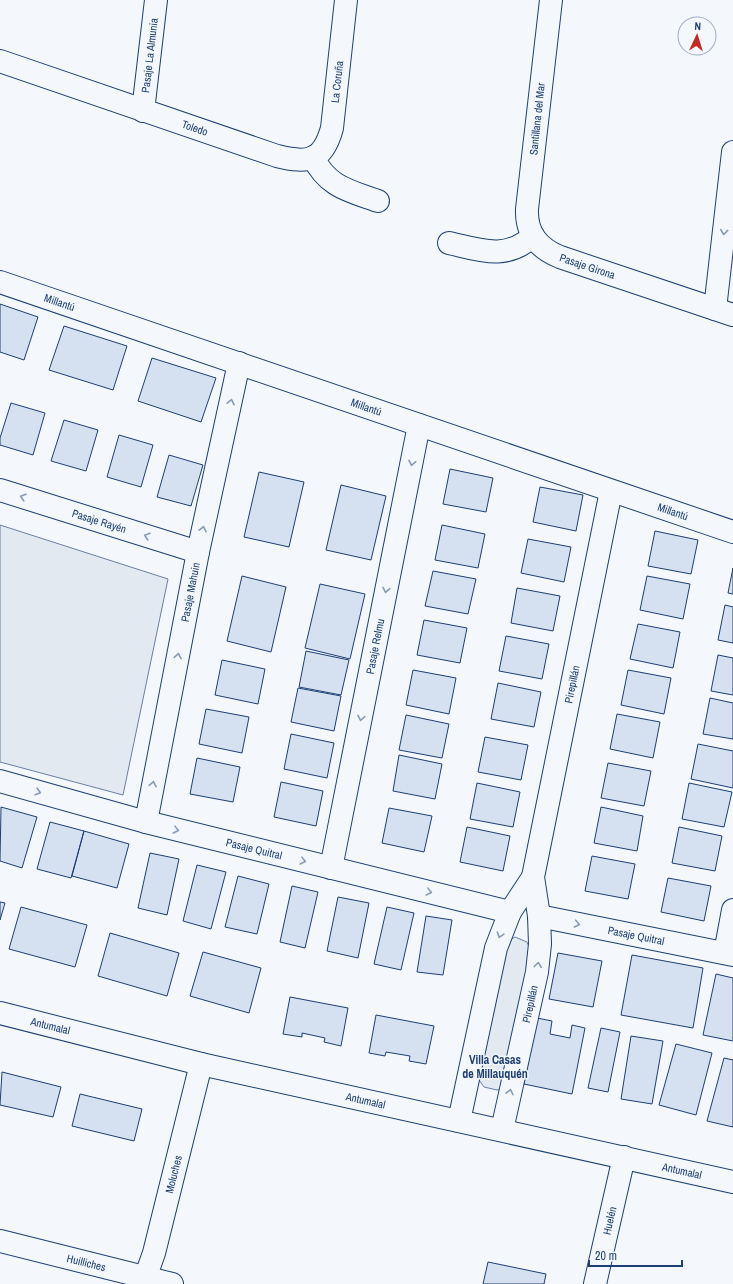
<svg xmlns="http://www.w3.org/2000/svg" width="733" height="1284" font-family="'Archivo Narrow',sans-serif">
<style>
.green{fill:#e3e9f0;stroke:#687fa3}
.building{fill:#d5e0f0;stroke:#1d3f73}
.lines{fill:none;stroke-linecap:round;stroke-linejoin:round}
.minor-casing{stroke:#1d3f73;stroke-width:24}
.tertiary-casing{stroke:#1d3f73;stroke-width:24}
.minor{stroke:#f4f7fb;stroke-width:22}
.tertiary{stroke:#f4f7fb;stroke-width:22}
.oneway{stroke:#889bb7}
.labels{text-anchor:middle;stroke-width:3;stroke-linejoin:round;paint-order:stroke}
.street-label{font-size:11px;fill:#1d3f73;stroke:#f4f7fb}
.neighbourhood-label{font-size:12px;font-weight:bold;fill:#1d3f73;stroke:#f4f7fb}
</style>
<rect width="100%" height="100%" fill="#f4f7fb"/>
<!-- green -->
<path class="green" d="M0,525l168,54 -45,216 -123,-33z
M515,937l12,5 4,10 -30,137 -4,1 -13,-3 -5,-7 26,-128 5,-12z"/>
<!-- building -->
<path class="building" d="M0,304l38,13 -14,43 -24,-8z
M64,326l63,20 -14,44 -64,-20z
M152,358l64,20 -15,44 -63,-21z
M11,403l34,10 -12,42 -33,-10v-7z
M64,420l34,10 -12,41 -35,-10z
M119,435l34,10 -12,42 -34,-10z
M169,455l34,10 -12,41 -34,-9z
M450,469l43,9 -7,34 -43,-8z
M259,472l45,10 -15,65 -45,-10z
M341,485l45,11 -15,64 -45,-10z
M540,487l43,8 -7,36 -43,-9z
M442,525l43,9 -7,34 -43,-8z
M655,531l43,9 -7,34 -43,-8z
M528,539l43,8 -7,35 -43,-9z
M733,568v26l-5,-1z
M433,571l43,8 -8,35 -43,-8z
M242,576l44,11 -15,65 -44,-11z
M647,576l43,8 -7,35 -43,-9z
M320,584l45,10 -15,65 -45,-11z
M517,588l43,8 -7,35 -42,-8z
M725,605l8,2v36l-15,-3z
M424,620l43,8 -7,35 -43,-8z
M638,624l42,8 -7,36 -43,-9z
M506,636l43,8 -7,35 -43,-8z
M306,651l43,9 -8,35 -42,-8z
M718,655l15,3v37l-22,-4z
M222,660l43,9 -7,35 -43,-9z
M413,670l43,8 -7,36 -43,-9z
M628,670l43,8 -7,36 -43,-9z
M498,683l43,9 -7,35 -43,-8z
M298,688l43,8 -7,35 -43,-9z
M710,698l23,5v36l-30,-5z
M206,709l43,8 -7,36 -43,-9z
M617,714l43,8 -7,36 -43,-9z
M406,715l43,9 -7,34 -43,-8z
M291,734l43,9 -7,35 -43,-9z
M485,737l43,8 -7,35 -43,-8z
M698,744l35,7v37l-42,-9z
M399,755l43,9 -7,35 -42,-8z
M197,758l43,9 -7,35 -43,-8z
M608,763l43,8 -7,35 -43,-8z
M281,782l42,9 -7,35 -42,-9z
M477,783l43,9 -7,35 -43,-8z
M689,783l43,9 -8,35 -42,-8z
M1,807l36,10 -15,51 -22,-7z
M601,807l42,9 -6,35 -43,-8z
M389,808l43,8 -8,36 -42,-9z
M50,822l34,9 -13,47 -34,-9z
M467,827l43,9 -7,35 -43,-9z
M679,827l43,9 -7,35 -43,-8z
M84,831l45,13 -12,44 -45,-12z
M150,853l29,6 -12,56 -29,-7z
M592,856l43,8 -7,35 -43,-8z
M197,865l29,7 -15,57 -28,-8z
M238,876l31,8 -12,50 -32,-7z
M668,878l43,8 -7,35 -43,-9z
M292,886l26,6 -13,56 -25,-6z
M338,897l31,6 -11,55 -31,-7z
M0,902l5,1 -5,17z
M21,907l66,18 -12,42 -66,-18z
M387,907l27,6 -13,57 -27,-6z
M426,916l26,4 -9,55 -26,-3z
M110,933l69,20 -12,43 -69,-20z
M203,952l58,16 -12,45 -59,-17z
M558,953l44,8 -9,46 -44,-8z
M632,955l71,13 -10,60 -72,-13z
M716,974l17,4v63l-30,-6z
M290,997l58,11 -7,38 -17,-4 1,-4 -23,-5v4l-19,-3z
M376,1015l58,11 -8,38 -17,-3 1,-5 -24,-4 -1,4 -16,-3z
M537,1018l15,3 -2,13 20,4 2,-13 13,3 -13,66 -48,-10z
M601,1028l19,4 -12,60 -20,-4z
M631,1036l32,5 -11,63 -31,-5z
M676,1044l36,9 -16,62 -37,-10z
M724,1058l9,2v67l-26,-6z
M2,1072l59,15 -8,30 -53,-12z
M80,1094l62,15 -8,32 -62,-15z
M488,1262l58,12 -2,10h-61z"/>
<g class="lines">
<defs>
<g id="minor">
<path id="s1" d="M551,0l-24,209c-1,24 11,39 33,48l173,58"/>
<path id="s2" d="M0,61l277,95c32,8 46,5 55,-28l14,-128"/>
<path id="s3" d="M143,111l13,-111"/>
<path d="M313,157c14,30 37,34 65,44"/>
<path d="M449,243c31,7 57,18 84,-7"/>
<path id="s4" d="M0,282l733,250"/>
<path d="M715,309l18,-157"/>
<path id="s5" d="M0,490l198,62"/>
<path id="s6" d="M0,781l146,41 364,90"/>
<path id="s7" d="M146,822l52,-270 41,-189"/>
<path id="s8" d="M331,868l88,-443"/>
<path id="s9" d="M539,916l194,39"/>
<path d="M725,953l8,-43"/>
<path d="M459,1121l37,-173 14,-36 23,-35"/>
<path id="s10" d="M502,1130l35,-158 3,-28 -1,-28 -6,-39 78,-386"/>
<path id="s11" d="M0,1241l172,43"/>
<path id="s12" d="M143,1284l11,-31 47,-189"/>
<path id="s13" d="M595,1284l29,-127"/>
</g>
<g id="tertiary">
<path id="s14" d="M0,1013l201,51 532,118"/>
</g>
</defs>
<!-- minor casing -->
<use href="#minor" class="minor-casing"/>
<!-- tertiary casing -->
<use href="#tertiary" class="tertiary-casing"/>
<!-- minor -->
<use href="#minor" class="minor"/>
<!-- tertiary -->
<use href="#tertiary" class="tertiary"/>
</g>
<!-- one-way arrows -->
<defs><path id="oneway-chevron" d="M-2-3.5L2.5 0L-2 3.5" fill="none" stroke-width="1.6" stroke-linecap="round" stroke-linejoin="round"/></defs>
<g class="oneway">
<use href="#oneway-chevron" transform="translate(724 232) rotate(96)"/>
<use href="#oneway-chevron" transform="translate(231 402) rotate(-78)"/>
<use href="#oneway-chevron" transform="translate(412 463) rotate(101)"/>
<use href="#oneway-chevron" transform="translate(23 497) rotate(-162)"/>
<use href="#oneway-chevron" transform="translate(203 529) rotate(-78)"/>
<use href="#oneway-chevron" transform="translate(147 536) rotate(-162)"/>
<use href="#oneway-chevron" transform="translate(386 590) rotate(101)"/>
<use href="#oneway-chevron" transform="translate(178 656) rotate(-79)"/>
<use href="#oneway-chevron" transform="translate(361 718) rotate(101)"/>
<use href="#oneway-chevron" transform="translate(153 784) rotate(-79)"/>
<use href="#oneway-chevron" transform="translate(38 792) rotate(16)"/>
<use href="#oneway-chevron" transform="translate(176 830) rotate(14)"/>
<use href="#oneway-chevron" transform="translate(303 861) rotate(14)"/>
<use href="#oneway-chevron" transform="translate(429 892) rotate(14)"/>
<use href="#oneway-chevron" transform="translate(577 924) rotate(11)"/>
<use href="#oneway-chevron" transform="translate(500 935) rotate(108)"/>
<use href="#oneway-chevron" transform="translate(538 965) rotate(-83)"/>
<use href="#oneway-chevron" transform="translate(510 1092) rotate(-77)"/>
</g>
<g class="labels">
<!-- street labels -->
<g class="street-label">
<text dy="4" stroke="none"><textPath href="#s3" startOffset="56">Pasaje La Almunia</textPath></text>
<text dy="4" stroke="none"><textPath href="#s2" startOffset="412">La Coruña</textPath></text>
<text transform="translate(537 119) rotate(-84)" y="4">Santillana del Mar</text>
<text dy="4" stroke="none"><textPath href="#s2" startOffset="206">Toledo</textPath></text>
<text dy="4" stroke="none"><textPath href="#s1" startOffset="302">Pasaje Girona</textPath></text>
<text dy="4" stroke="none"><textPath href="#s4" startOffset="63">Millantú</textPath></text>
<text dy="4" stroke="none"><textPath href="#s4" startOffset="387">Millantú</textPath></text>
<text dy="4" stroke="none"><textPath href="#s4" startOffset="711">Millantú</textPath></text>
<text dy="4" stroke="none"><textPath href="#s5" startOffset="104">Pasaje Rayén</textPath></text>
<text dy="4" stroke="none"><textPath href="#s7" startOffset="234">Pasaje Mahuin</textPath></text>
<text dy="4" stroke="none"><textPath href="#s8" startOffset="226">Pasaje Relmu</textPath></text>
<text dy="4" stroke="none"><textPath href="#s10" startOffset="454">Pirepillán</textPath></text>
<text dy="4" stroke="none"><textPath href="#s6" startOffset="263">Pasaje Quitral</textPath></text>
<text dy="4" stroke="none"><textPath href="#s9" startOffset="99">Pasaje Quitral</textPath></text>
<text dy="4" stroke="none"><textPath href="#s10" startOffset="129">Pirepillán</textPath></text>
<text dy="4" stroke="none"><textPath href="#s14" startOffset="52">Antumalal</textPath></text>
<text dy="4" stroke="none"><textPath href="#s14" startOffset="376">Antumalal</textPath></text>
<text dy="4" stroke="none"><textPath href="#s14" startOffset="700">Antumalal</textPath></text>
<text dy="4" stroke="none"><textPath href="#s12" startOffset="114">Moluches</textPath></text>
<text dy="4" stroke="none"><textPath href="#s13" startOffset="65">Huelén</textPath></text>
<text dy="4" stroke="none"><textPath href="#s11" startOffset="89">Huilliches</textPath></text>
</g>
<!-- neighbourhood labels -->
<g class="neighbourhood-label">
<text x="495" y="1064">Villa Casas<tspan x="495" dy="14">de Millauquén</tspan></text>
</g>
</g>
<!-- north arrow -->
<g transform="translate(697 36) rotate(4)"><circle r="19" fill="#f4f7fb" stroke="#9eadc5"/>
<path d="M0-3L7 15L0 10L-7 15Z" fill="#c62828"/>
<text y="-6" font-size="11" font-weight="bold" text-anchor="middle" fill="#1d3f73">N</text>
</g>
<!-- scale -->
<path d="M589 1260v6h93v-6" fill="none" stroke="#1d3f73" stroke-width="2"/>
<text x="595" y="1260" font-size="12" fill="#1d3f73" stroke="#f4f7fb" stroke-width="3" paint-order="stroke">20 m</text>
</svg>
